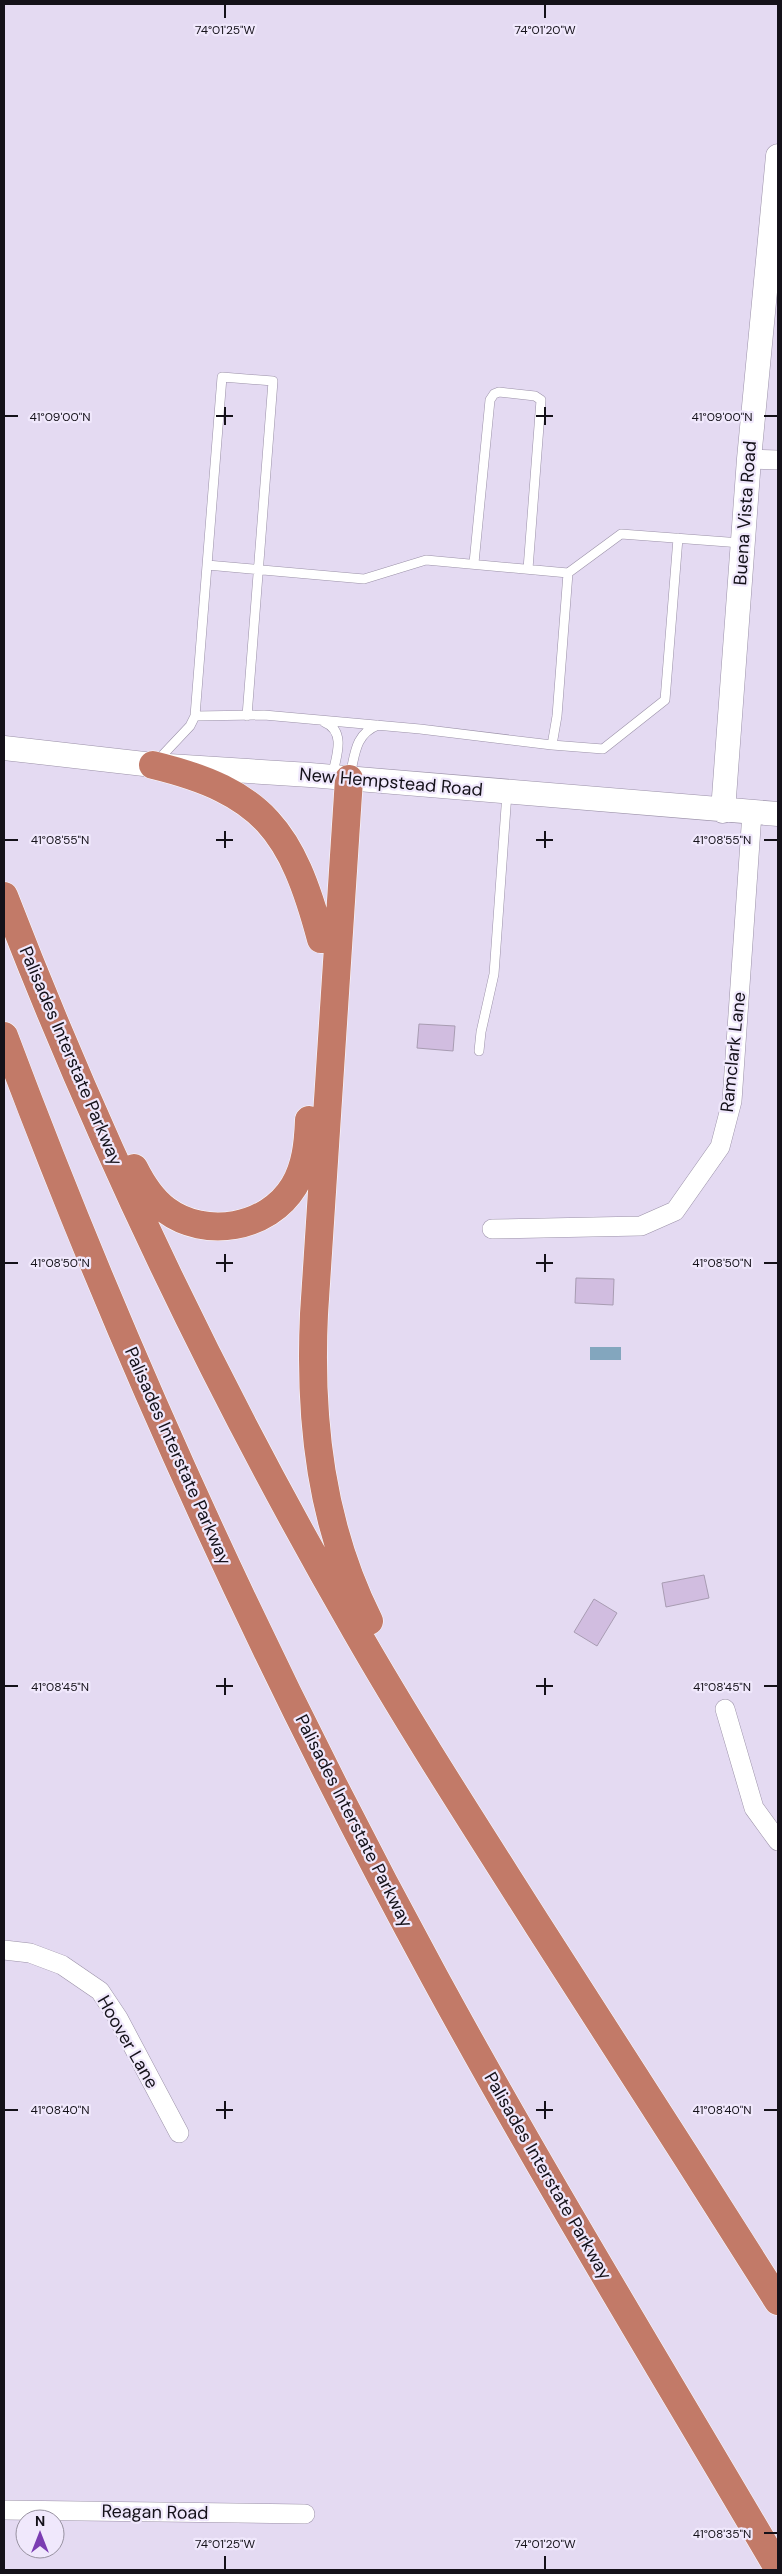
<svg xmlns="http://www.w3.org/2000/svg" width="782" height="2574" font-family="'DM Sans',sans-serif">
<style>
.water{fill:#83a6be}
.building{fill:#d1bde0;stroke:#a89cb2}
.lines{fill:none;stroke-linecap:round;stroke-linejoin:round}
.service-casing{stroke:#9b91a8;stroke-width:10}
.minor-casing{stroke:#9b91a8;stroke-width:20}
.tertiary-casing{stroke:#9b91a8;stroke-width:25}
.motorway-casing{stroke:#fff;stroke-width:29}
.service{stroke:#fff;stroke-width:9}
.minor{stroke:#fff;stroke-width:19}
.tertiary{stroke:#fff;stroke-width:24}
.motorway{stroke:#c27a68;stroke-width:28}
.ticks{fill:none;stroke:#141119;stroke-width:2}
.labels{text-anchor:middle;stroke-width:4.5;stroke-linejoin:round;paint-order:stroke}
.street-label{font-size:18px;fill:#141119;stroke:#f0e8fc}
.ticks-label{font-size:12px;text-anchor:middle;fill:#141119;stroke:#f0e8fc;stroke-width:4.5;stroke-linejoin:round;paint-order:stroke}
</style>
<rect width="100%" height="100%" fill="#e4daf2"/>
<!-- water -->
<path class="water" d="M590,1347h31v13h-31z"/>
<!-- building -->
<path class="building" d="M419,1024l36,2 -2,25 -36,-3z
M576,1278l38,1 -1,26 -38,-2z
M704,1575l5,23 -43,9 -4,-24z
M594,1599l23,14 -20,33 -23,-14z"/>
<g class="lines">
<defs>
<path id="service" d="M474,563l16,-163 4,-6 5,-2 36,4 6,4 -13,169
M207,565l157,14 62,-19 142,13 53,-39 120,9
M195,716l69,-1 156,14 132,16 51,4 62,-49 13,-162
M324,722c23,9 12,36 8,54
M552,745l5,-29 11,-143
M157,761l33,-35 5,-10 27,-339 51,4 -26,335
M350,776c5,-22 5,-42 28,-51
M479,1051l2,-19 13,-58 13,-181"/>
<path id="minor" d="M749,459l29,1
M492,1229l149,-3 34,-15 45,-64 12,-46 20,-288
M725,1709l29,99 24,33
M4,1950l26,3 32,12 38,26 18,27 61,115
M4,2510l301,4"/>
<path id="tertiary" d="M4,748l149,17 157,10 468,39
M723,811l26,-352 29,-303"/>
<path id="motorway" d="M153,765c111,27 139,66 168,174
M349,779l-35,535c-5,107 7,211 55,307
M4,896c98,254 216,499 352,735 58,101 121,198 183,296 80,124 160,249 239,374
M4,1036c121,323 266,639 431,942 109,200 228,394 343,590
M134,1168c8,16 17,31 32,42 39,29 102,19 128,-24 12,-20 14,-43 15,-66"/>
</defs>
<!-- service casing -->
<use href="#service" class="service-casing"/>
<!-- minor casing -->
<use href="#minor" class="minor-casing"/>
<!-- tertiary casing -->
<use href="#tertiary" class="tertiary-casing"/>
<!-- motorway casing -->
<use href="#motorway" class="motorway-casing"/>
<!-- service -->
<use href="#service" class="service"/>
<!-- minor -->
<use href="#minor" class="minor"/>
<!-- tertiary -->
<use href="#tertiary" class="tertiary"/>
<!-- motorway -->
<use href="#motorway" class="motorway"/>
</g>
<!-- ticks -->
<path class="ticks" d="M225,5v13M545,5v13M225,407v18M545,407v18M5,416h13M216,416h17M536,416h17M764,416h13M225,831v17M545,831v17M5,840h13M216,840h17M536,840h17M764,840h13M225,1254v18M545,1254v18M5,1263h13M216,1263h17M536,1263h17M764,1263h13M225,1678v17M545,1678v17M5,1686h13M216,1686h17M536,1686h17M764,1686h13M225,2101v18M545,2101v18M5,2110h13M216,2110h17M536,2110h17M764,2110h13M764,2533h13M225,2556v13M545,2556v13"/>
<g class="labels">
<!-- street labels -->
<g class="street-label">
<text transform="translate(745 513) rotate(-86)" y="6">Buena Vista Road</text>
<text transform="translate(391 782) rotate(5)" y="6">New Hempstead Road</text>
<text transform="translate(733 1052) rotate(-84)" y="6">Ramclark Lane</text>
<text transform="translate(71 1056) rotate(67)" y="6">Palisades Interstate Parkway</text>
<text transform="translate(178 1456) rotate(66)" y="6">Palisades Interstate Parkway</text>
<text transform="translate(354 1821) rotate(63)" y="6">Palisades Interstate Parkway</text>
<text transform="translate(128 2042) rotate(60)" y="6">Hoover Lane</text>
<text transform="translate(548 2176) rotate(60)" y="6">Palisades Interstate Parkway</text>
<text transform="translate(155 2512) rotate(1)" y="6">Reagan Road</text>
</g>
</g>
<g class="ticks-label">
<text x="225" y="34">74°01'25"W</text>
<text x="545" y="34">74°01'20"W</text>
<text x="60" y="421">41°09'00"N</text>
<text x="722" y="421">41°09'00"N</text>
<text x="60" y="844">41°08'55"N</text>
<text x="722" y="844">41°08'55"N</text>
<text x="60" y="1267">41°08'50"N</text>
<text x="722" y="1267">41°08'50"N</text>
<text x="60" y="1691">41°08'45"N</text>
<text x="722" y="1691">41°08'45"N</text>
<text x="60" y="2114">41°08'40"N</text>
<text x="722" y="2114">41°08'40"N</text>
<text x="722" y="2538">41°08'35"N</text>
<text x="225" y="2548">74°01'25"W</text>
<text x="545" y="2548">74°01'20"W</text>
</g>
<!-- border -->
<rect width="782" height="2574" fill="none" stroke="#141119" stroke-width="10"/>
<!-- north arrow -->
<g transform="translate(40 2534)"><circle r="24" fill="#f0e8fc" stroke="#9892a1"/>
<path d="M0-4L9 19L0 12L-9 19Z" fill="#7b3db2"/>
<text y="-8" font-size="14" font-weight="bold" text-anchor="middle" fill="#141119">N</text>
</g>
</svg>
